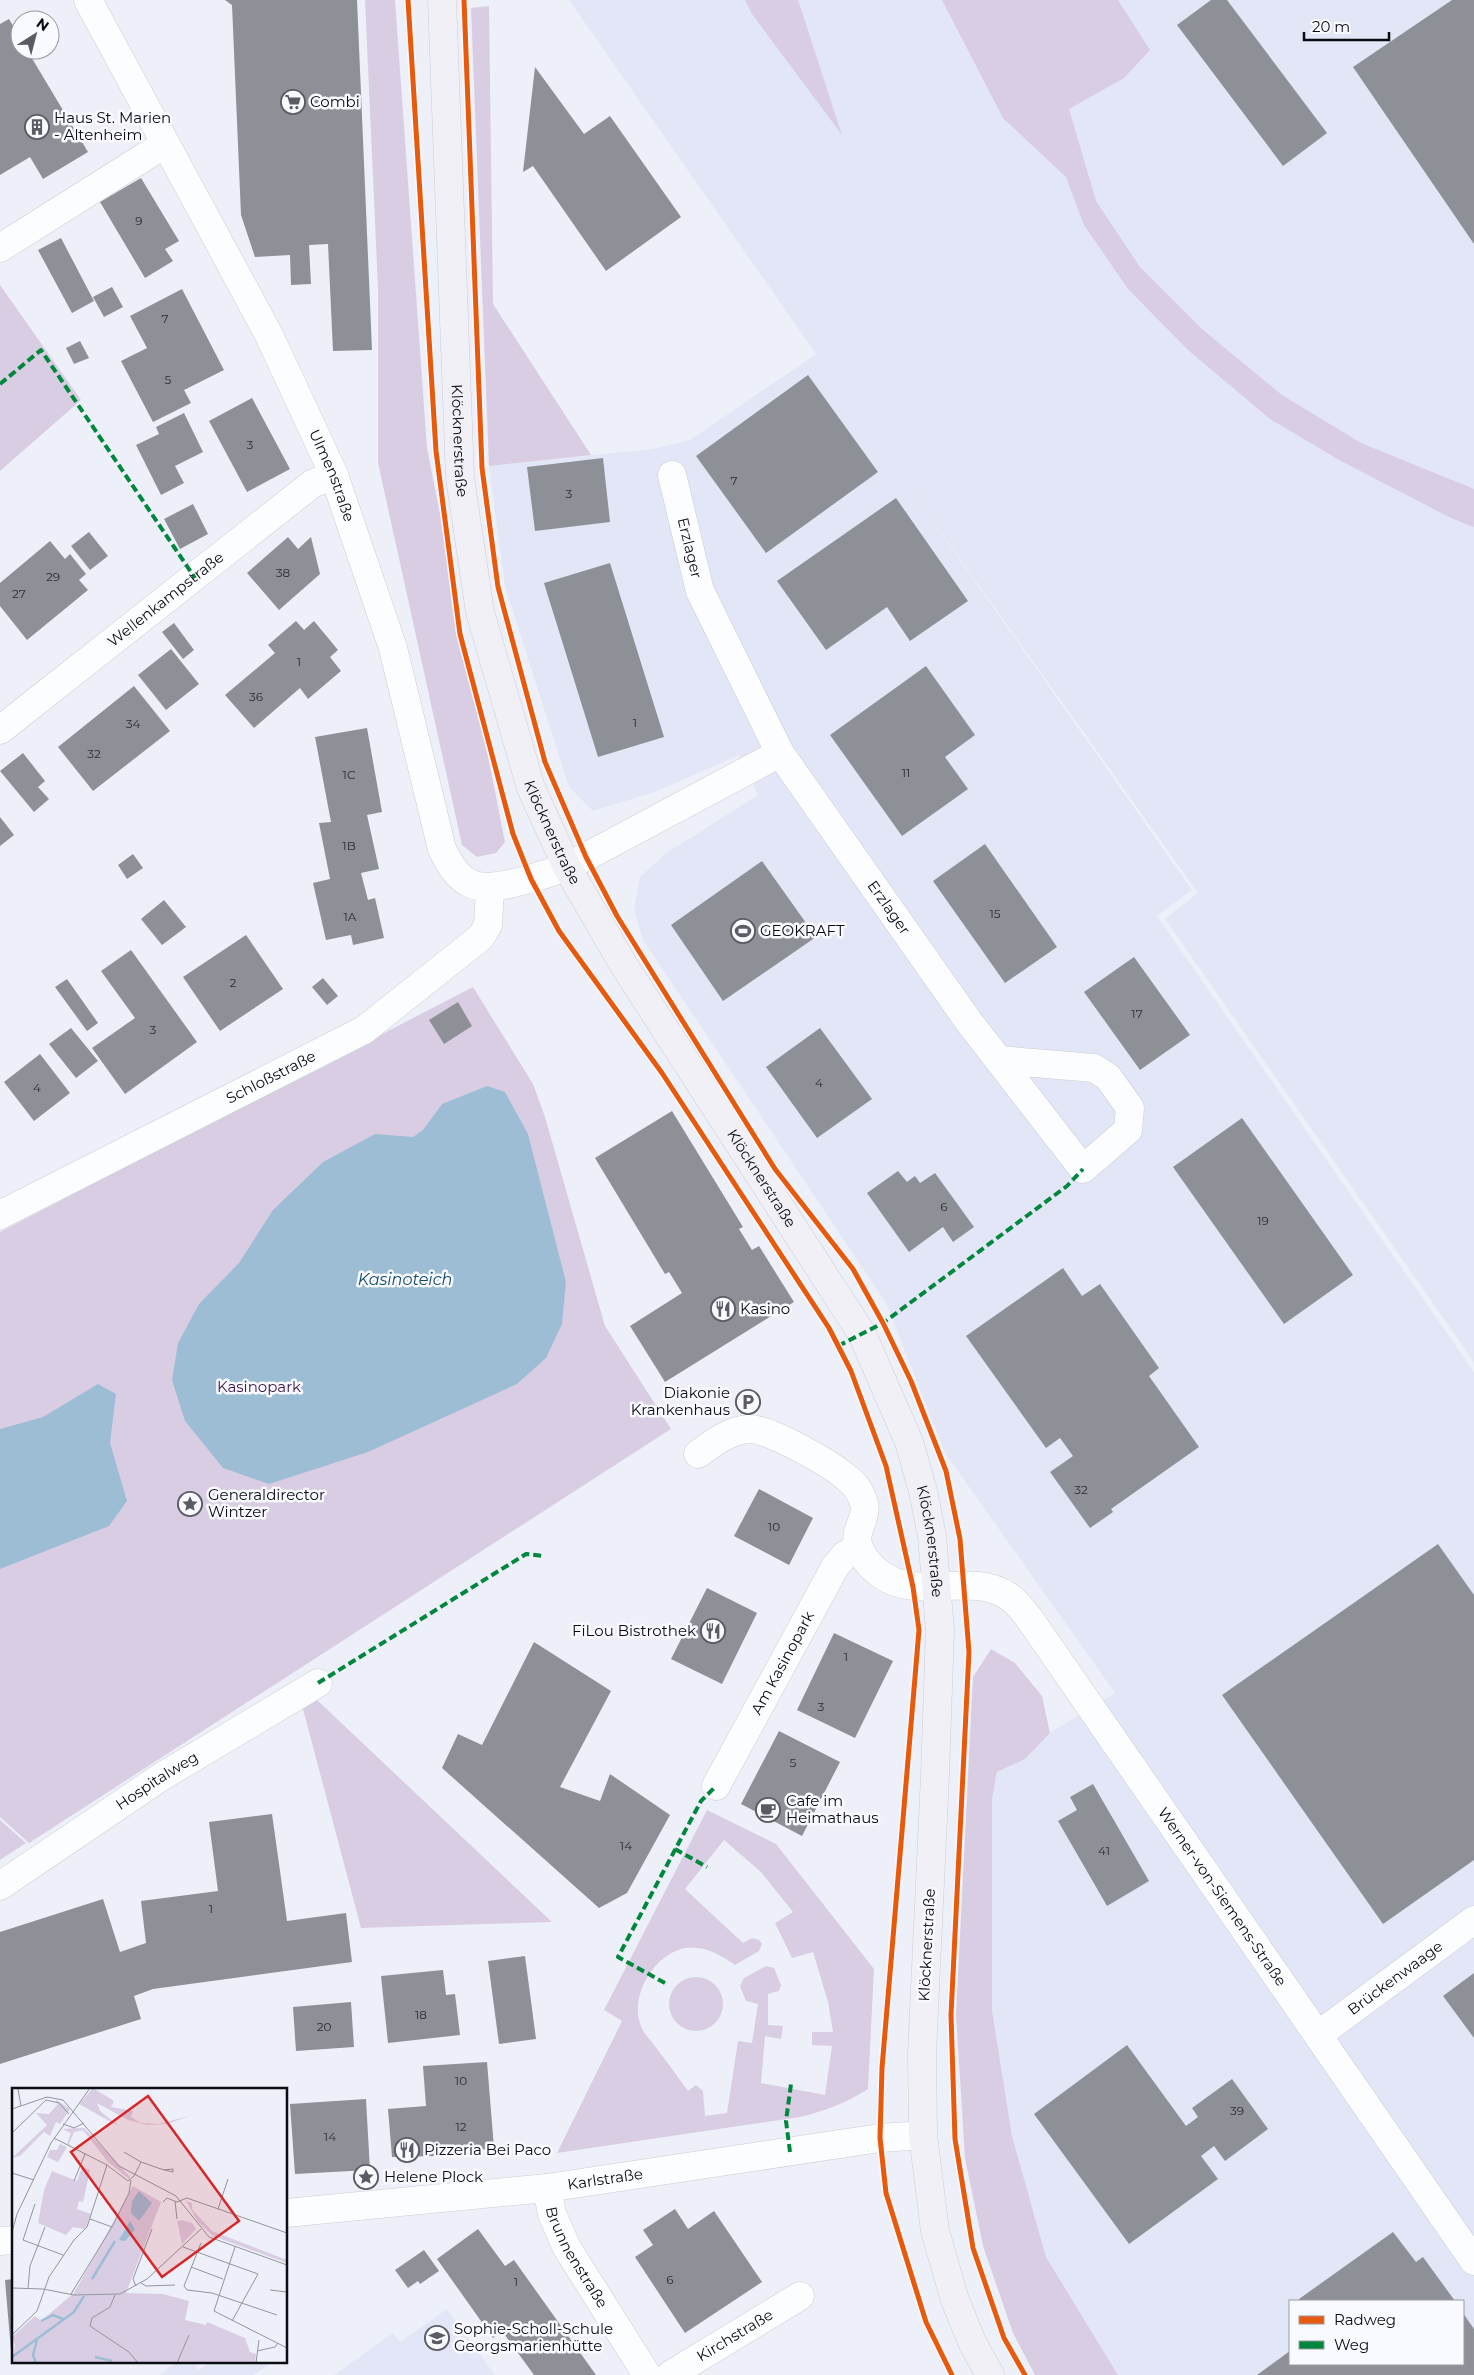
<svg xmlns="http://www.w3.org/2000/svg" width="1474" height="2375" font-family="Montserrat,sans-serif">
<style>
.built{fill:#e2e6f6;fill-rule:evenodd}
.green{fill:#d9cde4;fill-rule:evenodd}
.water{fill:#9dbdd5}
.building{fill:#8d9097}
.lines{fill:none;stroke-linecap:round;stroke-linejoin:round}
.minor-casing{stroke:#cbcdd5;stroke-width:29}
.major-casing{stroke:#cdced2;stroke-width:29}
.minor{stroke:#fcfdfe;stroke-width:28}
.major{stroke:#f1f0f6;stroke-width:28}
.quiet{stroke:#00873e;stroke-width:4;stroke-dasharray:8 4;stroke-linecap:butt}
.cycleway-casing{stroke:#f9faff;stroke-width:8}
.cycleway{stroke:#e8590c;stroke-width:5}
.labels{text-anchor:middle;stroke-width:5;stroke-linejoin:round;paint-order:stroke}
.number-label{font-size:12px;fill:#2c2d34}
.poi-label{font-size:15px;fill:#0b0c13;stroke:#f9faff;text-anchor:start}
.street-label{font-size:15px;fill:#0b0c13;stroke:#f9faff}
.park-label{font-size:15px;fill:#3b1649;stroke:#f9faff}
.water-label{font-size:16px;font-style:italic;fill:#124a69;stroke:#f9faff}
.inset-river{fill:none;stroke:#9dbdd5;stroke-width:2.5}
.inset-road{fill:none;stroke:#93959d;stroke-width:1}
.view{fill:#d62828;fill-opacity:0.15;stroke:#d62828;stroke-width:2.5}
.inset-edge{fill:none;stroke:#0b0c13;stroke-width:2.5}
</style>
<rect width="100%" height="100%" fill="#eef0f9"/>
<!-- built -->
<path class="built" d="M569,0h905v1362l-309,-443 33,-26 -307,-431 301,428 -35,26 317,456v1003h-356l-72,-118 -34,-121 -20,-126v-211l5,-27 28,-13 25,-26 65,-40 -170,-240 -59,-150 -243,-363 -9,-31 6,-32 25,-23 93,-59 -19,-40 -84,37 -62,19 -24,-24 -64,-201 -16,-120 163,-17 38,-9 126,-86zM1290,2301h173v63h-173z
M447,2309l48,66h-161l59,-42 7,9z
M178,2361h14l7,9 12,-9 60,2 -17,12h-95z"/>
<!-- green -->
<path class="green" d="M365,0h30l32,448 78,394 -9,11 -19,4 -15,-12 -84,-382v-175z
M745,0h53l44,135 -90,-121z
M942,0h176l32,50 -26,28 -55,31 27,92 44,66 63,63 79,65 79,48 113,46v38l-23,-9 -110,-57 -71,-42 -82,-69 -60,-61 -44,-64 -18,-48 -63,-59z
M489,6l4,298 98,151 -102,11 -18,-458z
M0,285l81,115 -81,71z
M473,987l60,97 12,33 60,209 66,103 -642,414 -29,-26v-585z
M991,1649l24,14 27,33 8,37 -25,26 -28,13 -5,27v211l20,126 34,121 72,118h-83l-22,-42 -30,-87 -18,-88 -9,-143 17,-338z
M317,1700l235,222 -191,6 -58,-219z
M707,1810l69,34 98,125 -6,120c-22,14 -43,22 -68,28l-243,36 65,-132 -18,-11zM724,1840l37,32 32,40 -18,11 17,35 21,-6 15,50 5,30h-21v13l20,1 -7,49 -64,-12 4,-47 16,3 2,-13 -15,-1v-31l11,-3 2,-6 -7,-17 -8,-2 -22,12 -4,8 6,15 12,3 -6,39 -14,-2 -11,72 -22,3 -2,-25 -7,-6 -8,6c-11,-15 -22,-31 -34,-46 -4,-6 -11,-12 -13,-19 -12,-30 13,-72 44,-78 19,-3 36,7 50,17l24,-14 3,-7 -3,-4 -7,-2 -9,5 -58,-54z
M0,1820l26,23 -26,17z
M669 2004a27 27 0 1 1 54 0a27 27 0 1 1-54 0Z"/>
<!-- water -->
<path class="water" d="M487,1086l18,6 23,42 38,148 -4,42 -16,34 -29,26 -149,68 -99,32 -46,-16 -38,-47 -13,-41 6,-37 21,-39 40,-41 34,-53 50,-48 52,-28 38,3 10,-7 19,-26z
M98,1384l18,10 -6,49 17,58 -18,25 -109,43v-140l43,-12z"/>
<!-- building -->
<path class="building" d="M225,0h132l15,350 -39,1 -5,-107 -19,1 2,39 -20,1 -1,-30 -35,2 -14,-42 -9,-210z
M1211,0h16l100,133 -44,33 -106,-141z
M1452,0h22v244l-121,-177z
M9,19l11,19v12h7l61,102 -45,27 -13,-22 -30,18v-151z
M535,67l49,67 26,-18 71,101 -75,54 -73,-105 -10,6z
M141,178l38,63 -14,8 8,12 -28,17 -45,-76z
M61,238l33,63 -22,12 -34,-63z
M112,287l11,20 -19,10 -11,-20z
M182,289l42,81 -40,20 7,13 -38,19 -32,-61 26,-13 -17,-32z
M80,341l9,17 -15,6 -8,-16z
M808,375l70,97 -112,81 -70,-97z
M252,398l38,71 -43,23 -38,-71z
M184,413l19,39 -28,14 9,17 -23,12 -25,-50 23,-11 -3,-7z
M603,458l7,64 -75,9 -8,-64z
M896,498l72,103 -58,40 -23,-34 -61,43 -49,-69z
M193,504l15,30 -28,15 -16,-30z
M89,532l19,24 -18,14 -19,-24z
M288,537l10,12 13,-12 9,37 -41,36 -32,-37z
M50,541l15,18 5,-5 16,20 -7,6 9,10 -61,50 -27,-34v-23z
M610,563l54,174 -66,20 -54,-174z
M296,621l8,9 10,-9 24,29 -8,7 11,14 -33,28 -8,-11 -46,40 -29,-33 50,-42 -7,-8z
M174,623l20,27 -11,9 -21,-27z
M171,649l28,35 -33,26 -28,-35z
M926,666l49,69 -30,22 23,32 -66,47 -72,-101z
M134,686l36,45 -77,60 -35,-44z
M367,728l15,84 -15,3 12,54 -18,4 7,27 7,-2 9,40 -31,7 -2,-10 -25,5 -13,-57 17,-4 -11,-56 12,-1 -16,-85z
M23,753l22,28 -7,6 11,12 -15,13 -34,-41z
M0,817l14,18 -14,11z
M985,844l72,103 -52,36 -72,-102z
M133,854l10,14 -16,11 -9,-14z
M762,861l54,76 -93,64 -52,-76z
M164,900l22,27 -24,18 -21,-26z
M246,935l37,54 -63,42 -37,-54z
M131,950l66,92 -72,52 -33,-46 43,-30 -34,-47z
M1134,957l56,78 -50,35 -56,-78z
M323,978l15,18 -11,9 -15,-18z
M67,979l31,44 -11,8 -32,-44z
M458,1002l14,24 -28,18 -15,-24z
M71,1028l27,33 -22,17 -27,-34z
M820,1028l52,71 -55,39 -51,-71z
M40,1054l30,39 -36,28 -30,-39z
M672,1111l71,116 -4,2 13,21 7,-4 35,56 -129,80 -35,-56 52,-33 -13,-21 -4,2 -70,-116z
M1242,1118l111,157 -69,49 -111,-157z
M898,1171l9,11 8,-6 5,7 15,-10 39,54 -21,15 -10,-15 -34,25 -42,-59z
M1063,1268l19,28 18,-12 59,84 -10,8 50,71 -88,62 2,3 -23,16 -40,-56 23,-16 -13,-18 -14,10 -80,-112z
M759,1489l54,29 -24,47 -55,-29z
M1438,1544l36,51v265l-91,64 -161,-229z
M707,1588l50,25 -35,71 -51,-25z
M834,1633l59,28 -38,77 -58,-28z
M534,1642l77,49 -51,96 40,14 10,-27 60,41 -43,78 -28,15 -157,-140 16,-34 24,11z
M779,1731l61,31 -38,74 -61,-32z
M1093,1784l56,97 -42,25 -49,-85 19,-11 -7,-13z
M272,1814l15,107 59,-8 6,49 -199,27 -19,7 7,23 -141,45v-132l103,-33 17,53 26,-9 -5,-42 77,-10 -9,-69z
M525,1956l11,83 -37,5 -11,-83z
M443,1970l3,25 9,-1 5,41 -72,8 -7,-67z
M1474,1973v65l-31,-42z
M351,2002l3,45 -58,4 -3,-44z
M1127,2045l59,81 12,-9 -6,-9 40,-29 36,50 -43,32 -11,-15 -13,10 17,23 -89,65 -95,-130z
M487,2062l7,86 -58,8 -44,1 -4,-48 38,-3 -3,-40z
M366,2099l4,71 -75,4 -5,-70z
M675,2209l13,20 26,-18 48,71 -77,51 -50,-76 18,-12 -10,-15z
M478,2229l27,37 9,-6 82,115h-62l-32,-44 -9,7 -56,-79z
M1393,2232l23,30 7,-5 32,44h-155l-1,-2z
M424,2250l15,21 -19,13 -2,-3 -10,7 -13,-18z
M14,2279v71l-3,1 -6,-71z
M1463,2313l11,16v46h-217l33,-24v13h173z"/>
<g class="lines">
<defs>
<g id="minor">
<path id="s1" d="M88,0l181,335 65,140 59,173 49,201c18,38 33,43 72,34 18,-4 35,-10 53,-16l213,-114"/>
<path d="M0,248l165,-104"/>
<path id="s2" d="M672,475l28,116 80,162 189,269 114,147 45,-39 2,-22 -22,-31 -14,-9 -95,-8"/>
<path id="s3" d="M0,730l312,-246 22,-9"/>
<path id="s4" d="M0,1215l364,-185 117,-93 7,-12 2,-37"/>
<path id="s5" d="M698,1454c15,-11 30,-23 50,-25 19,-2 85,36 100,50 7,5 12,13 15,21 5,12 -2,21 -5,33 -4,15 10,32 22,41 39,28 89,-3 128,22 8,5 15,15 21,22l445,643"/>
<path id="s6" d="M716,1786l119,-219 10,-12 14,-7"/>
<path id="s7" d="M0,1886l161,-109 157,-94"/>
<path id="s8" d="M1318,2035l156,-115"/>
<path id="s9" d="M547,2188l5,26 15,34 80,127"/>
<path id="s10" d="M286,2213l261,-25 333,-50 43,-3"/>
<path d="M0,2241l14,-1"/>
<path id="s11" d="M670,2375l130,-79"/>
</g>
<g id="major">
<path id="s12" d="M442,0l18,478 20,134 51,176 36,79 56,97 239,370 47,108 14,49 9,45 8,94 -5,145 -13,279 1,81 12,96 20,69 17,42 18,33"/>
</g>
</defs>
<!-- minor casing -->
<use href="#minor" class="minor-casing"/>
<!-- major casing -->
<use href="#major" class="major-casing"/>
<!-- minor -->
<use href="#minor" class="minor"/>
<!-- major -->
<use href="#major" class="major"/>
<!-- quiet -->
<path class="quiet" d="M0,384l41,-34 154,228
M838,1346l45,-23 184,-137 16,-17
M318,1683l208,-129 18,2
M675,1849l32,18
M665,1983l-47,-26 83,-156 15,-15
M790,2152l-4,-31 5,-37"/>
<defs>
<path id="cycleway" d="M408,0l28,451 24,183 53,200 18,45 28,52 103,142 167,255 22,43 35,95 27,121 6,43 -37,438 -2,70 6,55 40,129 26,53
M464,0l18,468 16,119 47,175 41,95 31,59 158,253 78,100 30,54 28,58 35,90 14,68 9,113 -18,363 4,124 18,109 31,90 21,37"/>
</defs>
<!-- cycleway casing -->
<use href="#cycleway" class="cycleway-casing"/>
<!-- cycleway -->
<use href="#cycleway" class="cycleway"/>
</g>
<!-- icons -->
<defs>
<symbol id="supermarket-ring" viewBox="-11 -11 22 22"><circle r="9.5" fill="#f9faff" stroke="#5a5c64" stroke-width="1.5"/><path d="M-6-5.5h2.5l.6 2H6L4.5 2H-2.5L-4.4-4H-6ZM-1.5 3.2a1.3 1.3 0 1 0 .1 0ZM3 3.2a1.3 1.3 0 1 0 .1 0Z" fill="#5a5c64"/></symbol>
<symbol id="building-ring" viewBox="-11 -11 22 22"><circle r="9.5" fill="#f9faff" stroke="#5a5c64" stroke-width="1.5"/><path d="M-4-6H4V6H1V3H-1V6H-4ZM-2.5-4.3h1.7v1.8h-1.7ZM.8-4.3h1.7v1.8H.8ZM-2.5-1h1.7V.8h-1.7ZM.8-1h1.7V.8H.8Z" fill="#5a5c64"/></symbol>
<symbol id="stadium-ring" viewBox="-11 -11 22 22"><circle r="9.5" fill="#f9faff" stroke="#5a5c64" stroke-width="1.5"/><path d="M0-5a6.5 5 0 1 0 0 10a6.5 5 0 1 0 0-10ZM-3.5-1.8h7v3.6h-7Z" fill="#5a5c64"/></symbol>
<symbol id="restaurant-ring" viewBox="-11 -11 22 22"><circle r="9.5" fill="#f9faff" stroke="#5a5c64" stroke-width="1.5"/><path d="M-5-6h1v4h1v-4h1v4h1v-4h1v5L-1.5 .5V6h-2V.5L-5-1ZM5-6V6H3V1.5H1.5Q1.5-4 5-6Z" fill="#5a5c64"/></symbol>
<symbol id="parking-ring" viewBox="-11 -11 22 22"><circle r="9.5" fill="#f9faff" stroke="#5a5c64" stroke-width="1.5"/><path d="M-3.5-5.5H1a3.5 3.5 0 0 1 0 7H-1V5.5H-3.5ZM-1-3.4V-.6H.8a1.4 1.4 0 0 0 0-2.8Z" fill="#5a5c64"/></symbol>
<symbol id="sight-ring" viewBox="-11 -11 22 22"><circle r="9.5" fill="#f9faff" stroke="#5a5c64" stroke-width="1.5"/><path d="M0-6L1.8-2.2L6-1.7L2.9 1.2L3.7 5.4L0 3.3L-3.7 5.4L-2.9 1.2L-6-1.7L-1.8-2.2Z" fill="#5a5c64"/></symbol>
<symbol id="cafe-ring" viewBox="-11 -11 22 22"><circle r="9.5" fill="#f9faff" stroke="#5a5c64" stroke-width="1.5"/><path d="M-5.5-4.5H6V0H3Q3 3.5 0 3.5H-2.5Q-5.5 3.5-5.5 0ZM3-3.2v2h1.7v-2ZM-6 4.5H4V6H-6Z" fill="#5a5c64"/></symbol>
<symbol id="school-ring" viewBox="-11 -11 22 22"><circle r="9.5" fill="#f9faff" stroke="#5a5c64" stroke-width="1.5"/><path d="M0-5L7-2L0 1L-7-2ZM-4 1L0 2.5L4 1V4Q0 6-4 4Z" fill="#5a5c64"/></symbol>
</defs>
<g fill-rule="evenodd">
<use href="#supermarket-ring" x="279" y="88" width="28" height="28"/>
<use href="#building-ring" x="23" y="113" width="28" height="28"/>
<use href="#stadium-ring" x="729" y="917" width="28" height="28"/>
<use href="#restaurant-ring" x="709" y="1295" width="28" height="28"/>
<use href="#parking-ring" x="734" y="1388" width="28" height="28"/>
<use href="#sight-ring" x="176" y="1490" width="28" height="28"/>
<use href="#restaurant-ring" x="699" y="1617" width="28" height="28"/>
<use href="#cafe-ring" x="754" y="1796" width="28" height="28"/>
<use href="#restaurant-ring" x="393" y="2136" width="28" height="28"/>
<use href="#sight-ring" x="352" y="2163" width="28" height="28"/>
<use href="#school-ring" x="423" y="2324" width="28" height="28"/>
</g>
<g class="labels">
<!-- number labels -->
<g class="number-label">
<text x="139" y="225">9</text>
<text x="165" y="323">7</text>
<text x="168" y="384">5</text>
<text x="250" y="449">3</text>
<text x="734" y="485">7</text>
<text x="569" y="498">3</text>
<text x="283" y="577">38</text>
<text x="53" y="581">29</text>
<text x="19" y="598">27</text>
<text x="299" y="666">1</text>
<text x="256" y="701">36</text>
<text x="635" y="727">1</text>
<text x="133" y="728">34</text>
<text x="94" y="758">32</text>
<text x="906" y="777">11</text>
<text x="349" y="779">1C</text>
<text x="349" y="850">1B</text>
<text x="995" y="918">15</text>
<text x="350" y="921">1A</text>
<text x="233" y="987">2</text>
<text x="1137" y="1018">17</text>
<text x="153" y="1034">3</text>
<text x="819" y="1087">4</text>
<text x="37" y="1092">4</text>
<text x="944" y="1211">6</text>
<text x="1263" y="1225">19</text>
<text x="1081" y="1494">32</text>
<text x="774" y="1531">10</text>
<text x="846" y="1661">1</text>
<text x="821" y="1711">3</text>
<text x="793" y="1767">5</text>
<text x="626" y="1850">14</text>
<text x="1104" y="1855">41</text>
<text x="211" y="1913">1</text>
<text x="421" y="2019">18</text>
<text x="324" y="2031">20</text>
<text x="461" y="2085">10</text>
<text x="1237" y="2115">39</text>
<text x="461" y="2131">12</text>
<text x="330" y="2141">14</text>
<text x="670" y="2284">6</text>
<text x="516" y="2286">1</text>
</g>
<!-- poi labels -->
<g class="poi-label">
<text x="310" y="107">Combi</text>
<text x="54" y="123">Haus St. Marien<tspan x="54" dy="17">- Altenheim</tspan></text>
<text x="760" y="936">GEOKRAFT</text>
<text x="740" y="1314">Kasino</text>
<text x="730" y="1398" text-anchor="end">Diakonie<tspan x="730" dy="17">Krankenhaus</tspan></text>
<text x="208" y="1500">Generaldirector<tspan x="208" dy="17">Wintzer</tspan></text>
<text x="696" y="1636" text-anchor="end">FiLou Bistrothek</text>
<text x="786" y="1806">Cafe im<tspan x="786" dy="17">Heimathaus</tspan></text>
<text x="424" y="2155">Pizzeria Bei Paco</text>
<text x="384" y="2182">Helene Plock</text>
<text x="454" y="2334">Sophie-Scholl-Schule<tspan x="454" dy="17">Georgsmarienhütte</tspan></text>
</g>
<!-- street labels -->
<g class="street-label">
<text dy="5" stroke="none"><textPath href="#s12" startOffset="441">Klöcknerstraße</textPath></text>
<text dy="5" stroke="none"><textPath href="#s1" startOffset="535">Ulmenstraße</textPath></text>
<text dy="5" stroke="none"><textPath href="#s2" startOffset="75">Erzlager</textPath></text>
<text dy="5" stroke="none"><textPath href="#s3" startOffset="211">Wellenkampstraße</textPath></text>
<text dy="5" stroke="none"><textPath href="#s12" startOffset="846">Klöcknerstraße</textPath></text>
<text dy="5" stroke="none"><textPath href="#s2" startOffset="489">Erzlager</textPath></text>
<text dy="5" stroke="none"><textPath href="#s4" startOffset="304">Schloßstraße</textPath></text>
<text dy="5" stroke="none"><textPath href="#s12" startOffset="1251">Klöcknerstraße</textPath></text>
<text dy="5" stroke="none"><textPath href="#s12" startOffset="1656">Klöcknerstraße</textPath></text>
<text dy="5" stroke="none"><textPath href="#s6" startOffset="140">Am Kasinopark</textPath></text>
<text dy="5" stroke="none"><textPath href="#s7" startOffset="189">Hospitalweg</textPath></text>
<text dy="5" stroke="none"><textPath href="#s5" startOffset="781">Werner-von-Siemens-Straße</textPath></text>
<text transform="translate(927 1945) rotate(-87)" y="5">Klöcknerstraße</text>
<text dy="5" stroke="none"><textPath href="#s8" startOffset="96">Brückenwaage</textPath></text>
<text dy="5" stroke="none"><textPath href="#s10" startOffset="321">Karlstraße</textPath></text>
<text dy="5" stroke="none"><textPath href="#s9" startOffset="76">Brunnenstraße</textPath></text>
<text dy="5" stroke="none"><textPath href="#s11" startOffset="76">Kirchstraße</textPath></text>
</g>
<!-- park labels -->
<g class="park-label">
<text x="259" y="1392">Kasinopark</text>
</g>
<!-- water labels -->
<g class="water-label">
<text x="405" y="1285">Kasinoteich</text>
</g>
</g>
<!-- overview -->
<g transform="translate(12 2088)">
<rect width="275" height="275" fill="#eef0f9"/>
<path d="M81,0l21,13 -3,6 22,4 -2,6 10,6 18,1 33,-9 -25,9 -20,1 -19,-5 -31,-17 3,8 20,16 -41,-23zM43,11l15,10 -10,15 -4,-2 -6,14 -6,-4 -24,24 -8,2 35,-33 -11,-12 13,1 9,-10zM72,40l46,49 -1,2 -21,-17 -25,-32 -9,2 -5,12 3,3 -5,-3 4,-11 -9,-4zM48,56l7,3 -9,15 -11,-5 3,-7h7zM70,79l8,3 -7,32 -4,-1 -2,8 14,5 -6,15 -12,-2 -7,8 -28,-12 6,-33 8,-19 25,10zM121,98l28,16 -35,91 37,1 26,7 -4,19 21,5 1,-3 38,16 5,14 6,2 -1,9h-243l3,-18 -3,-8 23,-21 6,5 33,-28zM174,113l6,2v6l20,22 75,29v3l-74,-27 -15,-14zM170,132l10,3 4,6 -14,15 -5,-23z" fill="#d9cde4"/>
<path d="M127,103l13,12 -13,18 -8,-8 1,-12zM118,133l5,8 -10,12 -6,-1z" fill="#9dbdd5"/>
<path class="inset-river" d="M80,191l23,-38M29,233l12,-6 10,4M0,269l62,-45 10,-16M83,269l17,4M24,275l-3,-8 4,-15"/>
<path class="inset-road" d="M6,1l3,17M0,21l35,-12 16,3 56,66 57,30 33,41 78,28M51,36l11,4 10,-5M0,45l34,-33 13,3 10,11M42,50l53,27 21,16 6,-5 7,-14M112,64l17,10 20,7 12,3v-3l-9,1M0,85l22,7M62,93l11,-27M163,113l2,18M151,114l4,-4 10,4 10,-4 100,35M23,116l-12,36 40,15M206,121l10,-30M78,131l22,8M0,144l5,-18 34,-71 39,-55M189,155l-17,43 3,4 25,3 65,22M171,159l75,27 -26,47M223,159l-21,64 73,37M179,179l32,12M129,195l5,3 29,-1M124,198l-3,-7 19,-50M0,200l31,1 31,6 46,-1 27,-15 54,-50M16,200l2,-22 15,-39M258,202l17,2M59,206l41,-67 17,-34 2,-13M103,207l-5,12 -18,11 -2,8 39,26 9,11M1,246l24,-23 12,-34 25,-37 13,-13 20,-62M245,263l18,-4 3,-4M165,275l12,-28M244,275l3,-23"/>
<path class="view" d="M136,8l91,125 -77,56 -91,-125z"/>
<rect width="275" height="275" class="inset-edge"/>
</g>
<!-- legend -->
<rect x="1289" y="2300" width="175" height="65" fill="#f9faff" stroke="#9a9ba1"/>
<rect x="1299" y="2316" width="25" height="8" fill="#e8590c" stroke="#9a9ba1"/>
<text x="1334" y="2325" font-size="15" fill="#0b0c13">Radweg</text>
<rect x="1299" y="2341" width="25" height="8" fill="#00873e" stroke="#9a9ba1"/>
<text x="1334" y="2350" font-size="15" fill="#0b0c13">Weg</text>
<!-- north arrow -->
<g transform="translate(35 35) rotate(36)"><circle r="24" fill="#f9faff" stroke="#9a9ba1"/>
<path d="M0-4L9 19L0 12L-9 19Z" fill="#5a5c64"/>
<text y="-8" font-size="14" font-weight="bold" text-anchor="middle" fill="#0b0c13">N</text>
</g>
<!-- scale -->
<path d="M1304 32v8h85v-8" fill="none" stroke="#0b0c13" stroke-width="2.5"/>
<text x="1312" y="32" font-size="15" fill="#0b0c13" stroke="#f9faff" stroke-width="4" paint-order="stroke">20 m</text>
</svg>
